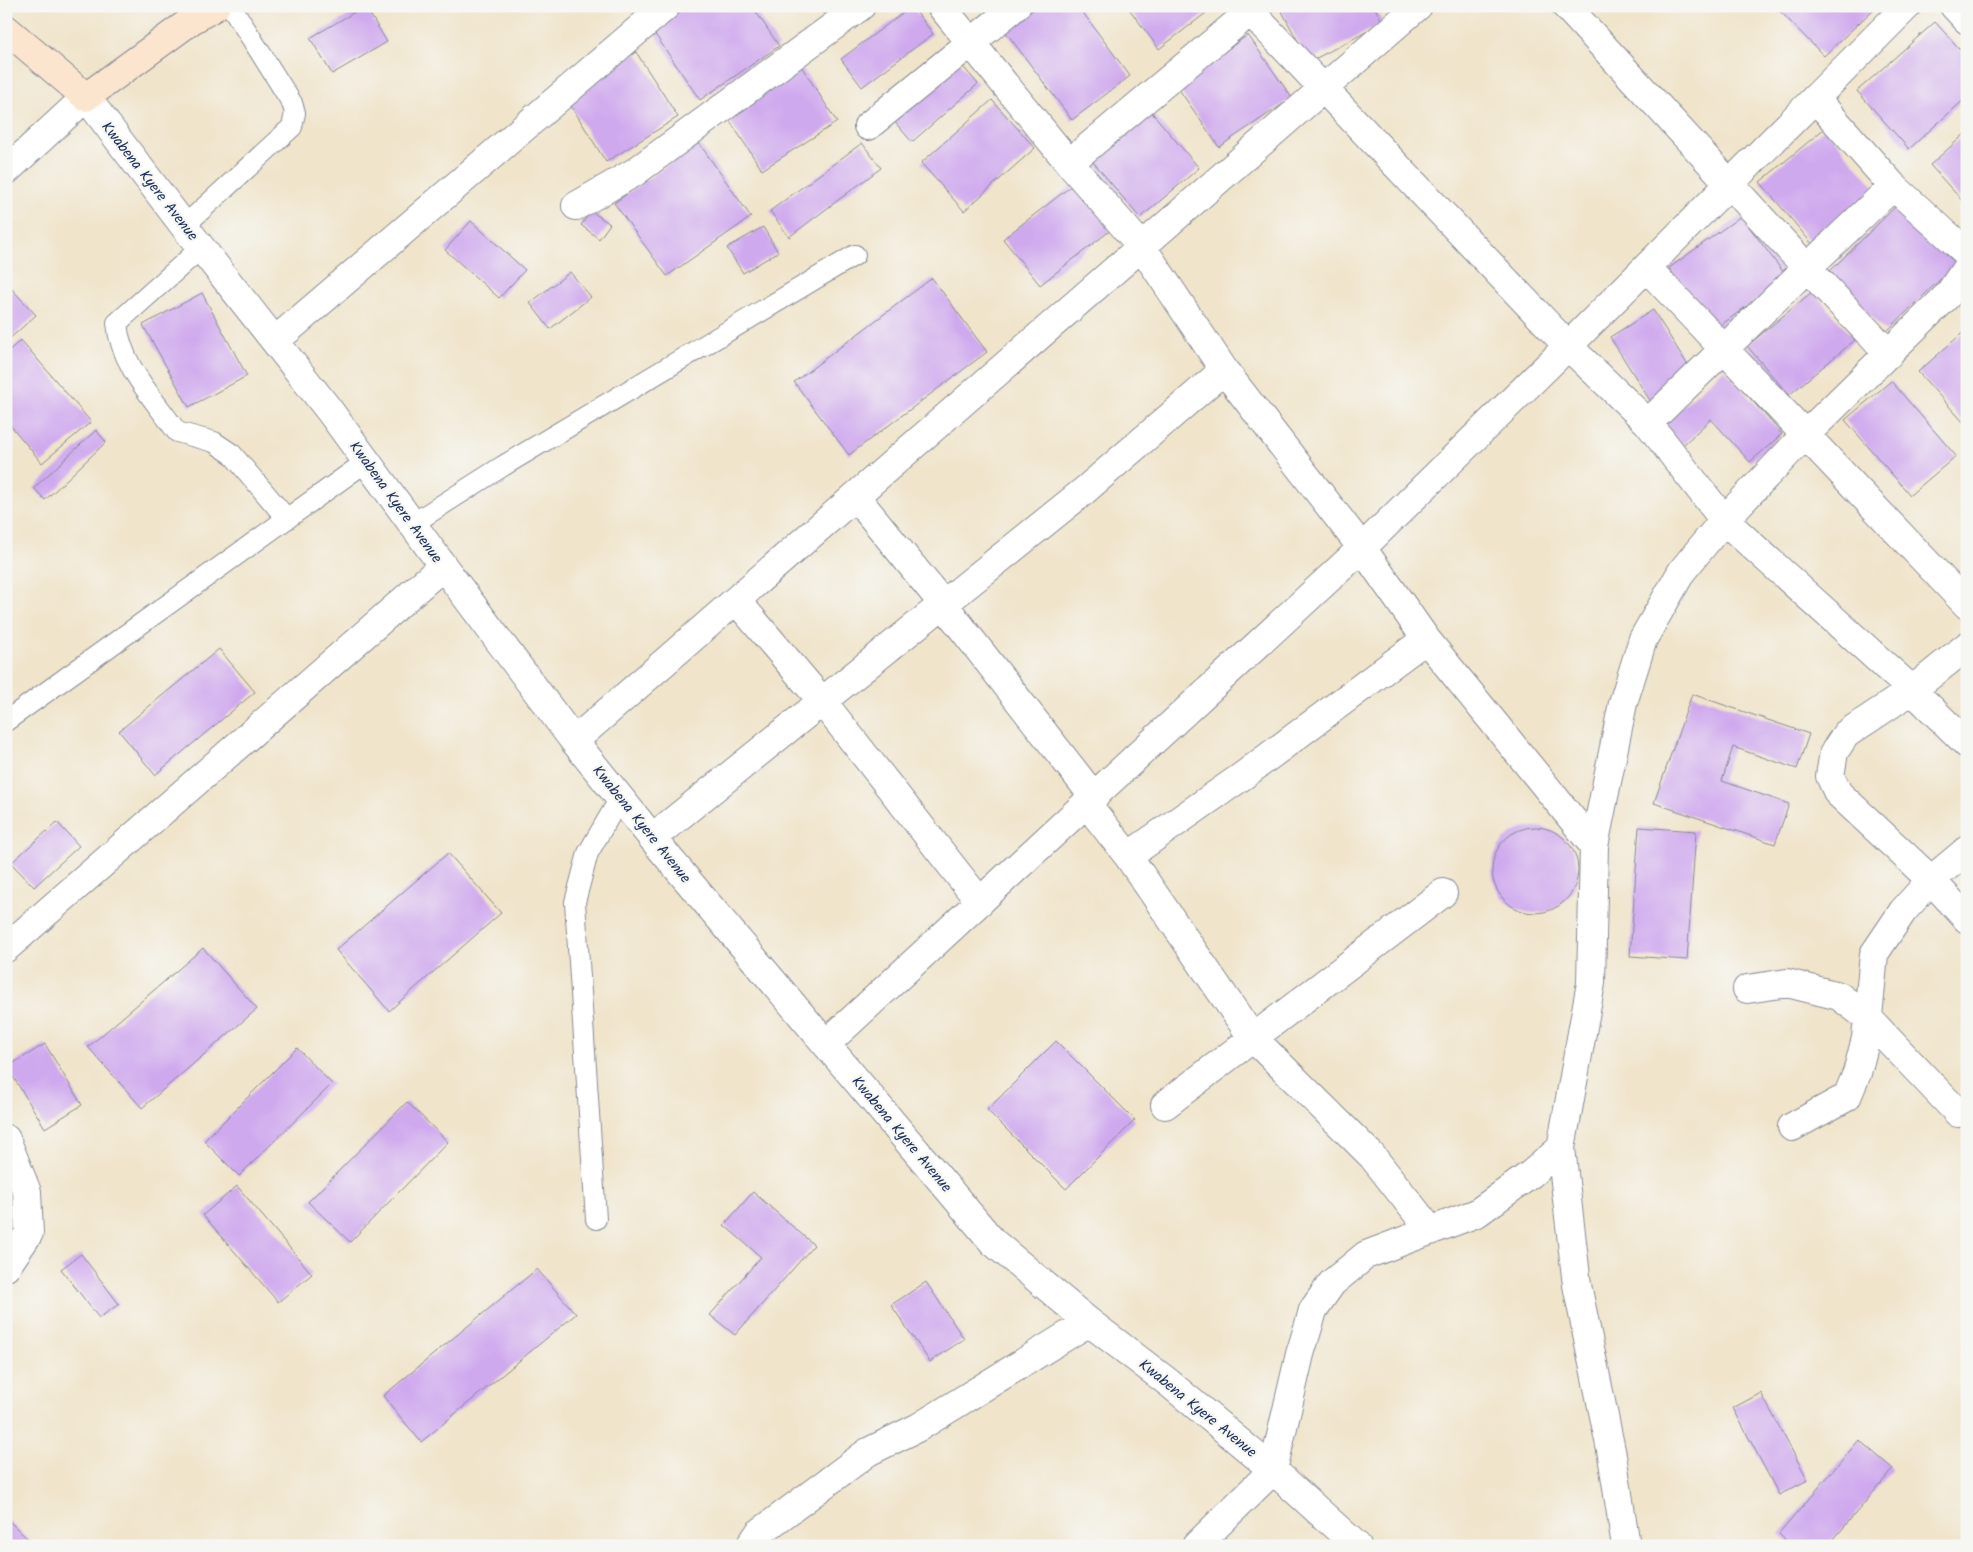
<svg xmlns="http://www.w3.org/2000/svg" width="1973" height="1552" font-family="Kalam,sans-serif">
<style>
.building{fill:#cfa9ee}
.lines{fill:none;stroke-linecap:round;stroke-linejoin:round}
.lane-casing{stroke:#868a94;stroke-width:22}
.street-casing{stroke:#868a94;stroke-width:30}
.secondary-casing{stroke:#868a94;stroke-width:30}
.lane{stroke:#fff;stroke-width:20}
.street{stroke:#fff;stroke-width:28}
.secondary{stroke:#fce5cf;stroke-width:28}
.labels{text-anchor:middle;stroke-width:4.5;stroke-linejoin:round;paint-order:stroke}
.street-label{font-size:15px;fill:#1b2f5e;stroke:#f6f6f2}
</style>
<rect width="100%" height="100%" fill="#f6f6f2"/>
<filter id="ink" filterUnits="userSpaceOnUse"><feTurbulence type="fractalNoise" baseFrequency=".02" numOctaves="2"/><feDisplacementMap in="SourceGraphic" scale="10" xChannelSelector="R" yChannelSelector="G"/><feConvolveMatrix kernelMatrix="1 2 1 2 8 2 1 2 1" color-interpolation-filters="sRGB"/></filter>
<filter id="wash" filterUnits="userSpaceOnUse"><feTurbulence type="fractalNoise" baseFrequency=".0096" numOctaves="4" result="noise"/><feDisplacementMap in="SourceGraphic" scale="20" xChannelSelector="R" yChannelSelector="G"/><feGaussianBlur stdDeviation="1.12" result="paint"/><feColorMatrix in="noise" values="0 0 0 0 0 0 0 0 0 0 0 0 0 0 0 0 0 1.4 0 .05"/><feComposite in="paint" operator="in"/></filter>
<g filter="url(#wash)">
<rect width="100%" height="100%" fill="#f0e4ca"/>
<g id="blocks">
<!-- building -->
<path class="building" d="M365,6l22,36 -55,32 -22,-36z
M674,6h78l27,40 -79,54 -52,-76z
M816,6h25l-11,13z
M912,6l21,28 -71,53 -21,-28z
M1038,6h40l52,70 -58,44 -67,-89z
M1127,6h88l-56,43z
M1279,6h95l9,17 -74,39z
M1775,6h102l-53,50z
M1935,22l32,35v40l-58,52 -52,-58z
M1248,35l44,63 -73,49 -43,-62z
M636,52l42,65 -72,45 -41,-66z
M959,62l19,22 -66,58 -19,-22z
M801,66l36,56 -75,48 -36,-55z
M992,100l43,48 -71,63 -43,-48z
M1148,108l51,60 -59,50 -51,-61z
M1825,128l53,63 -65,54 -53,-63z
M1967,132v74l-37,-41z
M699,143l52,74 -84,59 -53,-73z
M862,143l19,25 -92,69 -19,-26z
M1074,184l37,46 -71,55 -37,-46z
M1898,204l58,60 -70,68 -58,-59z
M591,211l19,13 -11,15 -18,-14z
M1741,216l46,61 -73,53 -45,-62z
M471,221l54,49 -26,28 -54,-48z
M763,227l15,25 -35,21 -16,-25z
M570,272l21,25 -41,32 -20,-26z
M932,278l55,74 -138,103 -55,-73z
M6,283l30,32 -30,27z
M1813,291l42,49 -66,55 -42,-49z
M202,293l45,83 -58,31 -46,-82z
M1653,310l41,65 -43,27 -41,-65z
M1967,329v93l-2,2 -47,-52z
M21,340l70,82 -49,41 -36,-43v-67z
M1724,369l58,65 -32,28 -39,-43 -29,27 -20,-21z
M1891,381l65,75 -46,39 -65,-75z
M96,430l10,12 -61,58 -11,-12z
M219,649l36,43 -100,83 -36,-44z
M1692,694l117,40 -12,35 -64,-22 -11,34 67,23 -14,40 -121,-41z
M57,822l22,24 -45,41 -23,-24z
M1492 870a43 43 0 1 1 86 0a43 43 0 1 1-86 0Z
M1639,827l57,4 -9,129 -57,-4z
M448,853l53,60 -112,98 -53,-61z
M203,948l54,61 -115,99 -54,-61z
M1056,1041l79,79 -69,69 -79,-79z
M45,1044l37,61 -37,23 -38,-61z
M297,1048l35,36 -93,92 -35,-35z
M407,1102l41,40 -98,100 -42,-40z
M237,1186l75,88 -34,28 -75,-87z
M753,1192l61,53 -79,90 -25,-20 51,-58 -37,-32z
M81,1254l38,50 -20,14 -38,-49z
M537,1269l39,45 -155,128 -38,-46z
M926,1282l38,57 -34,23 -39,-57z
M1761,1393l47,87 -29,15 -46,-87z
M1859,1440l34,29 -65,77h-36l-13,-12z
M6,1518l29,28h-29z"/>
</g>
</g>
<g filter="url(#ink)">
<use href="#blocks" fill-opacity="0" stroke="#868a94" stroke-width="1"/>
<g class="lines">
<defs>
<path id="lane" d="M184,226l108,-99 3,-14 -3,-10 -61,-97
M202,247l-85,76c3,41 37,76 60,109l37,10 18,12 55,65
M412,524l91,-58 352,-211
M6,721l361,-260
M596,1219l-21,-317 13,-49 32,-55"/>
<path id="street" d="M941,6l128,157 73,84 82,123 138,178 64,91 168,207
M1245,6l323,340 80,77 76,97 188,170 55,54
M1566,6l241,262 82,86
M1954,6l13,14
M1815,98l78,88 74,67
M868,126l148,-120
M1069,163l188,-157
M6,171l80,-74 98,129 145,184 114,156 131,175 88,109 331,392 96,80 80,61 104,87 84,76
M576,206l59,-34 226,-166
M1647,268l320,337
M276,340l390,-334
M1648,423l159,-155 86,-82
M855,496l89,109 150,192
M736,600l86,101 158,201
M1967,646l-55,44 -66,44 -12,18 -4,24 8,17 93,87 36,39
M574,741l844,-735
M1087,804l41,52 124,181 120,119 59,75
M652,838l432,-347 140,-121
M1128,856l116,-81 182,-136
M6,948l437,-382
M1747,989l40,-6 52,13 28,21 91,96
M826,1044l536,-496 206,-202 339,-340
M1165,1105l278,-212
M1792,1127l55,-30 10,-24 9,-35 8,-84 29,-43 28,-31 36,-30
M6,1139l21,53 2,41 -23,34
M1561,1148l16,137 35,170 14,91
M750,1546l9,-13 109,-81 51,-25 170,-105
M1196,1546l77,-76 27,-116 10,-33 3,-11 19,-27 34,-28 111,-42 54,-39 30,-26 30,-165 3,-137 29,-143 20,-64 39,-68 42,-51 81,-85 143,-140 19,-28"/>
<path id="secondary" d="M6,29l80,68 106,-77 24,-14"/>
</defs>
<!-- lane casing -->
<use href="#lane" class="lane-casing"/>
<!-- street casing -->
<use href="#street" class="street-casing"/>
<!-- secondary casing -->
<use href="#secondary" class="secondary-casing"/>
<!-- lane -->
<use href="#lane" class="lane"/>
<!-- street -->
<use href="#street" class="street"/>
<!-- secondary -->
<use href="#secondary" class="secondary"/>
</g>
</g>
<g class="labels">
<!-- street labels -->
<g class="street-label">
<text transform="translate(150 181) rotate(52)" y="5">Kwabena Kyere Avenue</text>
<text transform="translate(396 502) rotate(54)" y="5">Kwabena Kyere Avenue</text>
<text transform="translate(642 824) rotate(51)" y="5">Kwabena Kyere Avenue</text>
<text transform="translate(902 1134) rotate(50)" y="5">Kwabena Kyere Avenue</text>
<text transform="translate(1198 1408) rotate(39)" y="5">Kwabena Kyere Avenue</text>
</g>
</g>
<!-- margin -->
<rect width="1973" height="1552" fill="none" stroke="#f6f6f2" stroke-width="25"/>
</svg>
